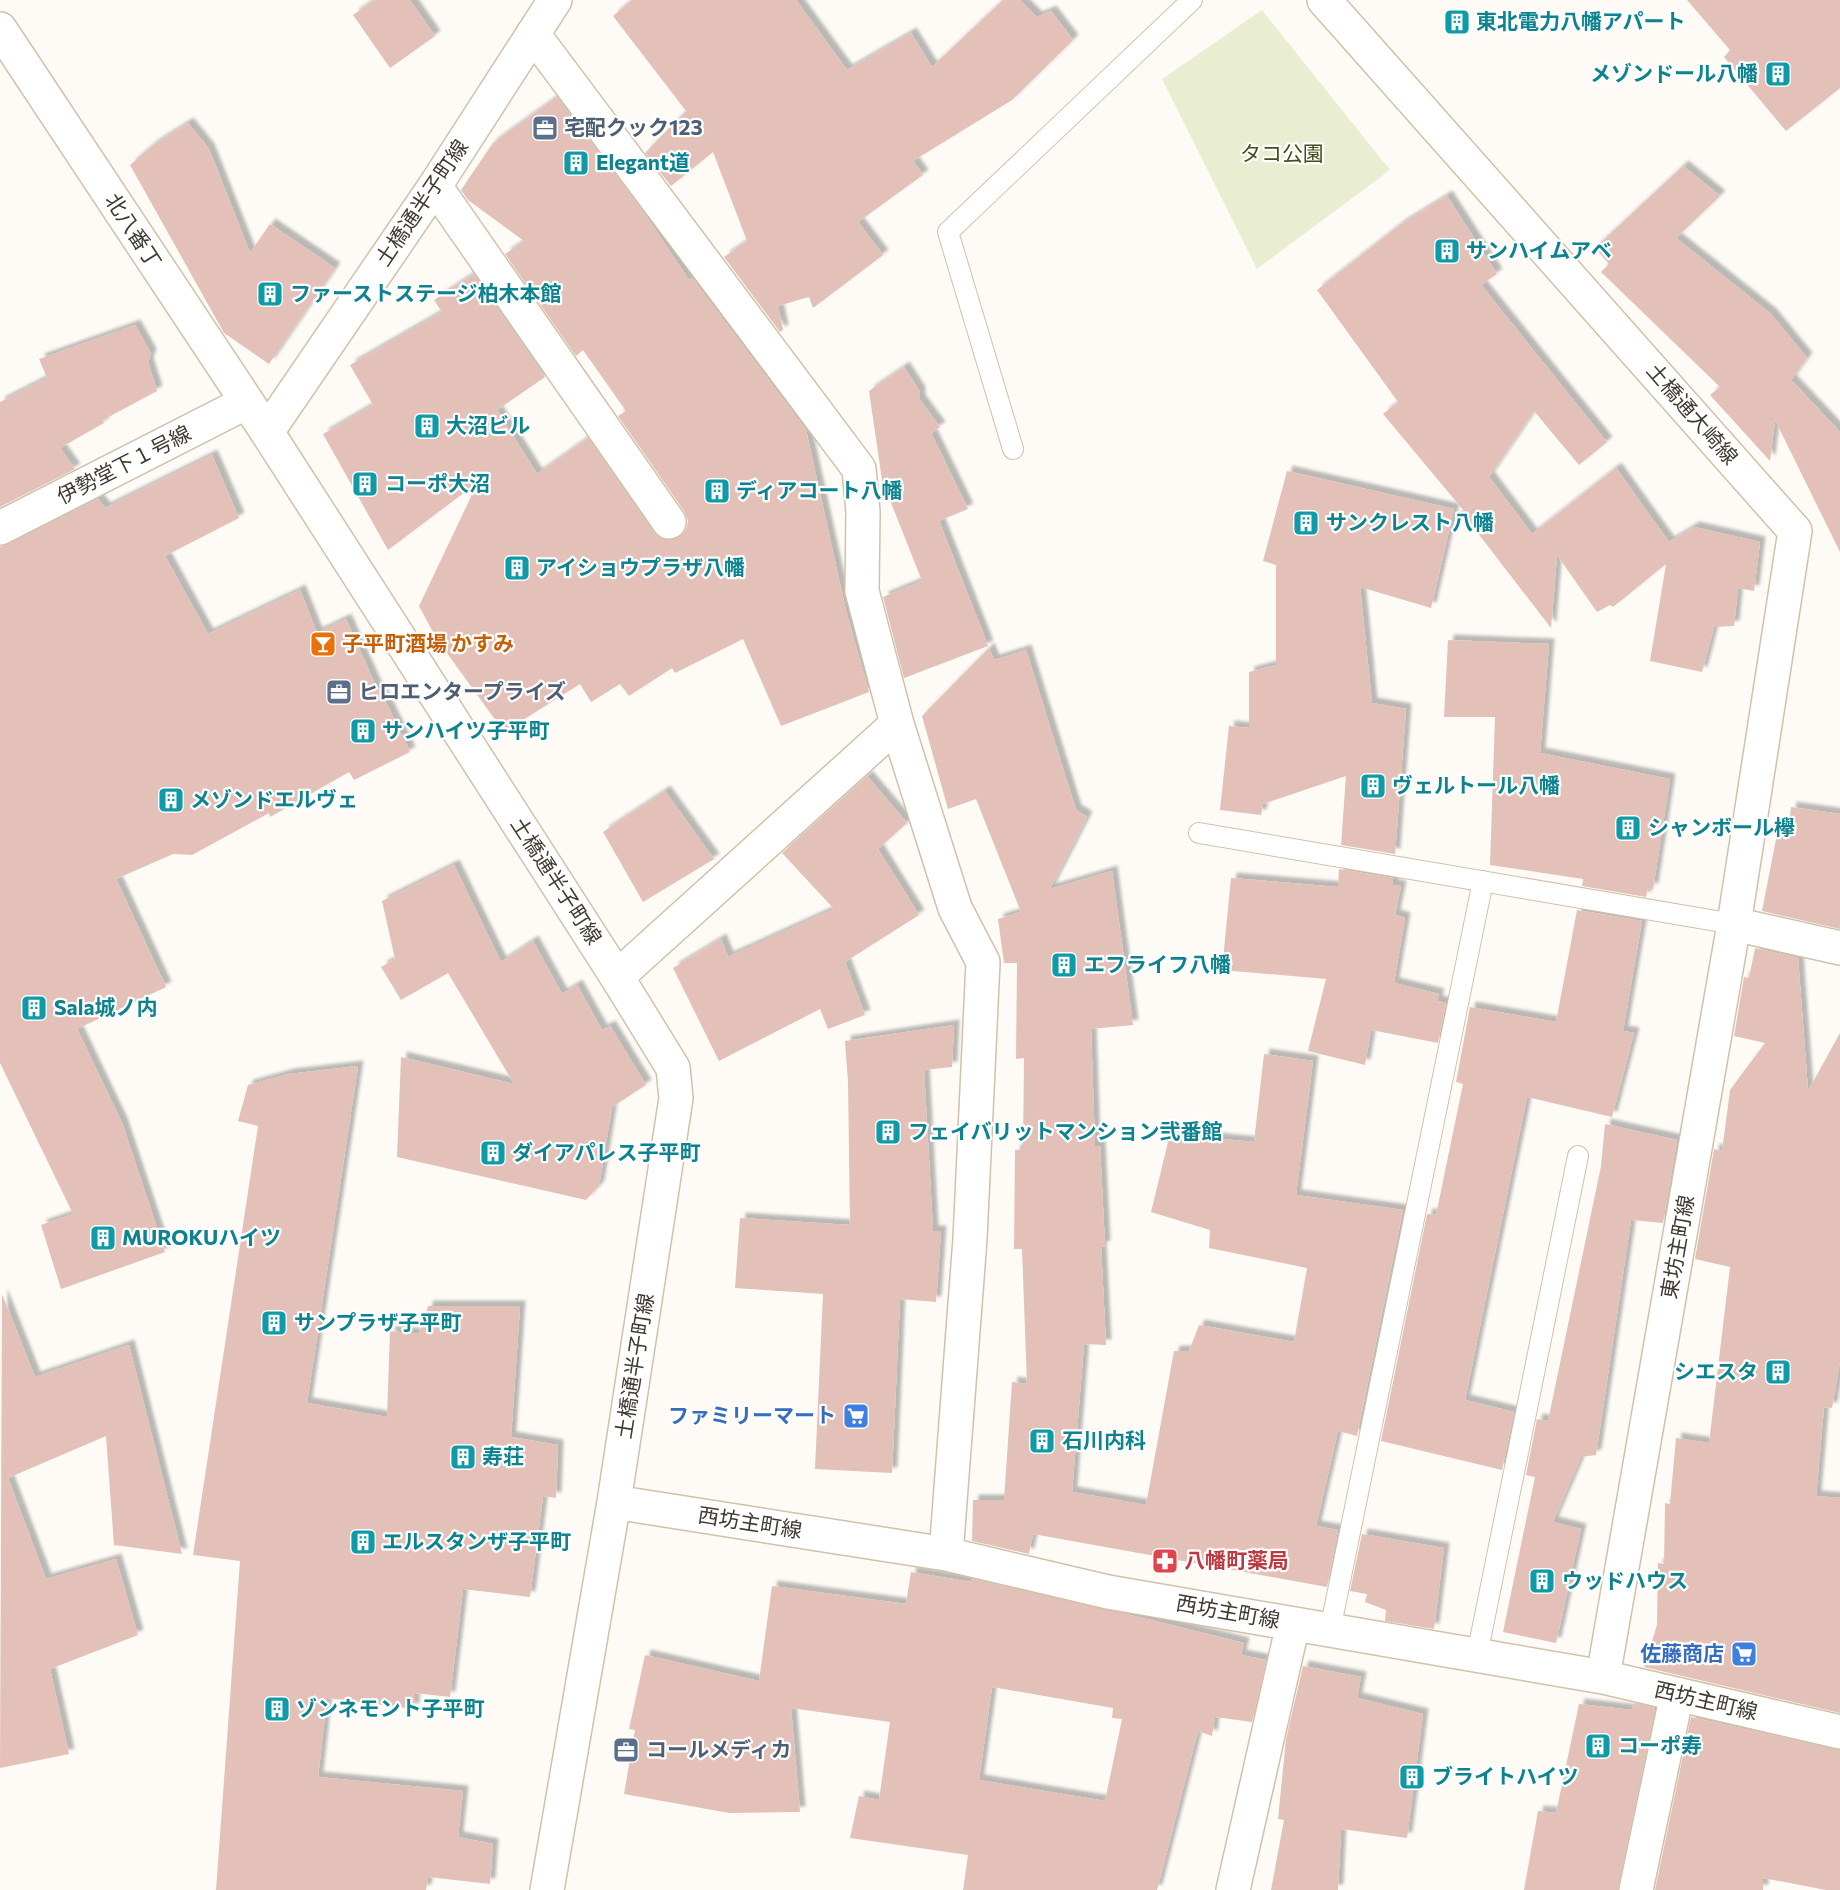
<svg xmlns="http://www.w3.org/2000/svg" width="1840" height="1890" font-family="Commissioner,'Noto Sans JP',sans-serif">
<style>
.green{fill:#e9eed3}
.building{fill:#e3c1b9;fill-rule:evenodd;filter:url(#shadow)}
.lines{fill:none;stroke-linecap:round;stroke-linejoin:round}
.lane-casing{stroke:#d1c1a9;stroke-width:22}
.street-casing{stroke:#d1c1a9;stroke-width:36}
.secondary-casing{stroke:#d1c1a9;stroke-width:36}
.lane{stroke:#fff;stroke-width:20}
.street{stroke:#fff;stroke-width:33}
.secondary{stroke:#fff;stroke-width:33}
.labels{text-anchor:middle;stroke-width:4.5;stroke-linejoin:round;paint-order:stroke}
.culture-label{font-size:21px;font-weight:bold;fill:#0d838f;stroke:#fff;text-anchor:start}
.service-label{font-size:21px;font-weight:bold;fill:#4e5e75;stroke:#fff;text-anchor:start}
.park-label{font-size:21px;fill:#464c1b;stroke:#fff}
.street-label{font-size:21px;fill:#403a30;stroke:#fff}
.food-label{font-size:21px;font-weight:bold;fill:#c56008;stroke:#fff;text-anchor:start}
.shop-label{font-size:21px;font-weight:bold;fill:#366cbe;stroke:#fff;text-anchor:end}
.health-label{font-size:21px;font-weight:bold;fill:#be3a42;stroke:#fff;text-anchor:start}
</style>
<defs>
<filter id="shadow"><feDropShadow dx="5.5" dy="-5.5" stdDeviation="1.5" flood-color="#0004"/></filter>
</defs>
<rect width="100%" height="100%" fill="#fefbf6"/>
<!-- green -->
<path class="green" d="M1262,10l128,160 -133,99 -95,-190z"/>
<!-- building -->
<path class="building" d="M374,0h36l25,36 -45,32 -37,-53z
M632,0h164l51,70 64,-37 21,34 71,-67h17l17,17 14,-6 22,29 -61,60 -99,61 10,14 -65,47 25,33 -70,53 -4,-11 -31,9 5,24 -3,2 -56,-75 23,-16 -34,-89 -42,34 -26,-33 41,-42 -73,-95z
M1687,0h153v88l-54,43 -62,-74 6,-7z
M557,97l85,113 47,70 3,-2 114,152 40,181 23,81 -88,34 -38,-87 -68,34 -3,-5 -43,28 -9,-12 -29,18 -11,-18 -76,48 -68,-94 -17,-32 59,-124 -90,68 -65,-116 50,-29 -23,-40 92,-53 -8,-12 40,-26 71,103 -48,33 40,64 51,-36 66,95 8,6 8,2 9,-3 7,-8 2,-9 -4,-10 -66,-95 8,-5 -43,-61 -7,6 -71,-102 19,-13 -56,-41 -7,-10 32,-47z
M188,123l21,26 41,104 20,-29 65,44 -66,96 -45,-31 -94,-168 23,-20z
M1683,166l37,30 -44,42 95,76 36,44 -16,22 49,52v120l-65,-132 -5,41 -60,-66 10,-8 -119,-115 8,-8 -14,-16z
M1447,196l50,78 -16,11 126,157 -28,23 -45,-54 -45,66 43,57 84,-66 53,74 25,-15 66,15 -6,49 -16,-3 -4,38 -20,1 -12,45 -52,-11 16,-97 -53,43 -3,-2 -13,7 -40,-57 -6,73 -91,-118 4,1 -81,-97 15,-12 -81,-112 83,-65z
M135,325l16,29 -3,9 9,28 -54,29 1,3 -44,25 15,21 -75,38v-105l47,-24 -8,-19z
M904,367l16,25v8l20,27 -9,6 37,76 -29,12 49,125 -84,32 -21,-81 39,-16 -40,-101 -13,-89z
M212,455l27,63 -74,38 43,78 92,-44 17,43 29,-14 32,72 1,-3 31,64 -56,28 -5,-8 -79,45 -1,-4 -77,42 -19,-1 -57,25 50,108 -89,42 45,94 43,129 -104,37 -20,-64 32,-11 -73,-151v-516l98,-48 7,9z
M1287,471l167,38 -23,99 -71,-21 12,116 34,6 -11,145 -54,-9 5,-69 -83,28 -2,11 -41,-5 9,-84 20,2v-56l27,-7v-100l-13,-4z
M1448,640l101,4 -9,109 130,26 -17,110 -5,-1 -2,9 -64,-11 1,-7 -93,-14 5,-148h-51z
M989,648l5,12 32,-10 50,160 11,7 -37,72 62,-18 21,154 -42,4 4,117h5l5,100 -4,1 5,98 -22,-1 -12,148 74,13 28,-154h15l10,-26 95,17 13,-74 -98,-20 1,-18 -59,-18 19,-78 84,8 10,-88 49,7 -17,134 107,15 -46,226 -19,-5 -22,95 22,4 -11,57 -294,-53 -4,20 -57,-13 1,-41h31l8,-118 15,2 -5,-135h-8l1,-99 8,-1 1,-91 -8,1 1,-96h-13l-6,-44 23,-7 -45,-113 -28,10 -26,-93z
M867,776l40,47 -29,26 41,66 -74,47 20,53 -37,14 -8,-20 -101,52 -46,-93 48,-29 7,18 106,-48 -52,-56z
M665,791l49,68 -71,43 -40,-70z
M1791,807l49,7v115l-78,-18 15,-77h11z
M454,865l47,97 32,-21 29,53 15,-9 25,45 8,-4 36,59 -34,22 -13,79 -13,14 -189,-43 4,-100 113,27 -66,-111 -47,27 -20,-33 14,-8 -13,-58z
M1339,869l54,9v7l8,1 -6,29 10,3 -11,65 45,11 -2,7 9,2 -8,40 -67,-13 -6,35 -57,-14 18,-72 -104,-9 9,-92 107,9z
M1577,910l65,11 -19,110 11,2 -22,84 -85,-20 -62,303 49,12 -12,58 -121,-29 46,-227 9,1 27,-131 -7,-2 14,-75 86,15z
M1755,948l43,10 10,133 32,-58v328l-8,47 -8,-1 -8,89 24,2v215l-196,-46 13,-42 1,-62 6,1 1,-61 5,1 6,-66 33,5 21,-176 -35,-8 19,-110 8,2 8,-61 35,-47 -31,-7 10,-59 5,1z
M954,1025l-2,42 -28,3 9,161h8l-5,71 -36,-3 -8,174 -77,-4 8,-175 -88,-6 5,-70 110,7 -2,-143 -3,-41z
M358,1066l-51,337 80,14 3,-86 29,3 9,-28h92l-9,131 47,8 -2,53 -13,-2 -13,101 -67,-8 -13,108 -35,-4 -1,16 -87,-11 -9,79 145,14 -5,46 35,7 -3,40 -62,-7 -2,13h-210l24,-329 -47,-6 65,-429 -20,-5 10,-36 41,-11z
M1605,1124l72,16 -14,83 -32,-3 -35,235 -15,2 -28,65 28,7 -25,114 -53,-11 32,-155 -9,-2 11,-56 11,2 53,-255z
M2,1294l33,83 94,-32 53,209 -68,-9 -8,-109 -98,42 38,101 70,-20 22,76 -88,34 19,85 -69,14z
M1362,1534l82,14 -10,81 -49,-8 1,-11 -21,-8 2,-8 -17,-3z
M911,1572l60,10v-3l151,34 122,30 -3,12 25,5 -14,62 -37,-5 -3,19 -14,-5 -41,159h-194l5,-35 -118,-17 9,-42 20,4 11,-78 -99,-14 9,104 -71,1 -105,-19 11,-64 -6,-1 16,-74 114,26 13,-95 134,18zM992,1687l121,21 -1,10 10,1 -17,82 -126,-21z
M1303,1666l58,11 -4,21 66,16 -16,124 -66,-9 -3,61h-67l13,-70 -6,-1 8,-80z
M1634,1703l21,5 -37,182h-94l14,-79 18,2 23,-109 53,6z
M1691,1717l149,33v140h-14l-63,-12v12h-108z"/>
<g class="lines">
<defs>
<path id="lane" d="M1013,449l-65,-217 244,-232
M1199,833l535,91
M1330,1630l153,-749
M1477,1655l101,-499"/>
<path id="street" d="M1324,0l471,531 -61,393
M0,29l267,403 350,545 56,91 3,30 -62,404 -67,388
M533,34l326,435 4,43 -1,79 35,133 58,184 28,54 -13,277 -24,315
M435,186l234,336
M0,528l247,-126
M617,977l280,-253
M614,1502l332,52 162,38 495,85 237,55
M1603,1677l131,-753 106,24
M1233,1890l60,-266
M1636,1890l41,-196"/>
<path id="secondary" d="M267,432l168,-246 120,-186"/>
</defs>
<!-- lane casing -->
<use href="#lane" class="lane-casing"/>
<!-- street casing -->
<use href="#street" class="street-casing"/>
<!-- secondary casing -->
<use href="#secondary" class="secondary-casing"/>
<!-- lane -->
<use href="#lane" class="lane"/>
<!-- street -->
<use href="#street" class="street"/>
<!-- secondary -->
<use href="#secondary" class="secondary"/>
</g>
<!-- icons -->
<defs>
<symbol id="building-square" viewBox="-11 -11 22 22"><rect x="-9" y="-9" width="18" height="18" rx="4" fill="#0f9aa8" stroke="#fff"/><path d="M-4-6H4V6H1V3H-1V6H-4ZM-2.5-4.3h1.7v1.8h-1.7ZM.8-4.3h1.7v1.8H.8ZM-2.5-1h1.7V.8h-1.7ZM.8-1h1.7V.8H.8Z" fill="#fff"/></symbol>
<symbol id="office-square" viewBox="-11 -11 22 22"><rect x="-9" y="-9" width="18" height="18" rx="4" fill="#5c6f8a" stroke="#fff"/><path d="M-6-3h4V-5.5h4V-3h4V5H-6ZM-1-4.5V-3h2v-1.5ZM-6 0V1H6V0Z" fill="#fff"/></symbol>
<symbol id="bar-square" viewBox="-11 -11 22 22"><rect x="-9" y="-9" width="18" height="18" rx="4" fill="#e8710a" stroke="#fff"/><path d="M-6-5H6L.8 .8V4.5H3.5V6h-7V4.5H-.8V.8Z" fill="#fff"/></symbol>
<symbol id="supermarket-square" viewBox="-11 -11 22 22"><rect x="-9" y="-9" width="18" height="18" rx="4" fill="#3f7fe0" stroke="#fff"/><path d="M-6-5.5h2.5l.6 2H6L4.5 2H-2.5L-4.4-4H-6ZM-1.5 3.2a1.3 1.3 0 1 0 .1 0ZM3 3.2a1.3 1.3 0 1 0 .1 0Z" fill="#fff"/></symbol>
<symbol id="pharmacy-square" viewBox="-11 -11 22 22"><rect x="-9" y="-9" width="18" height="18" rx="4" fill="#e0444e" stroke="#fff"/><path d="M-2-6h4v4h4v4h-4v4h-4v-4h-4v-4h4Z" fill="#fff"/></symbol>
</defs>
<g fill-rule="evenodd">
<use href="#building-square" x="1442" y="7" width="30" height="30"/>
<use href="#building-square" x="1763" y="59" width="30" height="30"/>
<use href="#office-square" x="530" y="113" width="30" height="30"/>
<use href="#building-square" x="561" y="148" width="30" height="30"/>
<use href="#building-square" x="1432" y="236" width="30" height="30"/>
<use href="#building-square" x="255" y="279" width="30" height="30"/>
<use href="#building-square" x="412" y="411" width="30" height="30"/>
<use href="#building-square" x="350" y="469" width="30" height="30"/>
<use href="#building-square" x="702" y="476" width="30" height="30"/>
<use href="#building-square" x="1291" y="508" width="30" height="30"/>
<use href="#building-square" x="502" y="553" width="30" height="30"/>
<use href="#bar-square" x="308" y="629" width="30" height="30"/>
<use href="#office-square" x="324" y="677" width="30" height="30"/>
<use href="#building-square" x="348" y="716" width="30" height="30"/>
<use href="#building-square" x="1358" y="771" width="30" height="30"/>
<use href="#building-square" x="156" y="785" width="30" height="30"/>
<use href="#building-square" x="1613" y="813" width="30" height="30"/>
<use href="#building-square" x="1049" y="950" width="30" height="30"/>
<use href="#building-square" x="19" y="993" width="30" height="30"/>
<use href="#building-square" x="873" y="1117" width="30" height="30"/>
<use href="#building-square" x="478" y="1138" width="30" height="30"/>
<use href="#building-square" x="88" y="1223" width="30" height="30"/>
<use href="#building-square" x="259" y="1308" width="30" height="30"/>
<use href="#building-square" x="1763" y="1357" width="30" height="30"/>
<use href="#supermarket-square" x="841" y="1401" width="30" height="30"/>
<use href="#building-square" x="1027" y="1426" width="30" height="30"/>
<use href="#building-square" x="448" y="1442" width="30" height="30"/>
<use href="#building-square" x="348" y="1527" width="30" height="30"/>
<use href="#pharmacy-square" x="1150" y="1546" width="30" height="30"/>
<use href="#building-square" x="1527" y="1566" width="30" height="30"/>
<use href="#supermarket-square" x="1729" y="1639" width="30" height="30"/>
<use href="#building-square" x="262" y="1694" width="30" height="30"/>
<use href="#building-square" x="1583" y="1731" width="30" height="30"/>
<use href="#office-square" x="611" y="1735" width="30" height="30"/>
<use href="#building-square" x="1397" y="1762" width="30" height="30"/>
</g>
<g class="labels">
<!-- culture labels -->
<g class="culture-label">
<text x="1476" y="29">東北電力八幡アパート</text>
<text x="1758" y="81" text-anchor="end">メゾンドール八幡</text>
<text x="596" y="170">Elegant道</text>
<text x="1466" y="258">サンハイムアベ</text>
<text x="290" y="301">ファーストステージ柏木本館</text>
<text x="446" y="433">大沼ビル</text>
<text x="385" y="491">コーポ大沼</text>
<text x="736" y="498">ディアコート八幡</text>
<text x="1326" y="530">サンクレスト八幡</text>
<text x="536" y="575">アイショウプラザ八幡</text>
<text x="382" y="738">サンハイツ子平町</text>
<text x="1392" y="793">ヴェルトール八幡</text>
<text x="190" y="807">メゾンドエルヴェ</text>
<text x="1648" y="835">シャンボール欅</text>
<text x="1084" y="972">エフライフ八幡</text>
<text x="54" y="1015">Sala城ノ内</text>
<text x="908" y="1139">フェイバリットマンション弐番館</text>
<text x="512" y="1160">ダイアパレス子平町</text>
<text x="122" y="1245">MUROKUハイツ</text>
<text x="294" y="1330">サンプラザ子平町</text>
<text x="1758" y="1379" text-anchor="end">シエスタ</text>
<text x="1062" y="1448">石川内科</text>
<text x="482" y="1464">寿荘</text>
<text x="382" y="1549">エルスタンザ子平町</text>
<text x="1562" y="1588">ウッドハウス</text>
<text x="296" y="1716">ゾンネモント子平町</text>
<text x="1618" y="1753">コーポ寿</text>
<text x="1432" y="1784">ブライトハイツ</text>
</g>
<!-- service labels -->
<g class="service-label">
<text x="564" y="135">宅配クック123</text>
<text x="358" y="699">ヒロエンタープライズ</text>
<text x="646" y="1757">コールメディカ</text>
</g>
<!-- park labels -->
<g class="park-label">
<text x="1282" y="161">タコ公園</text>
</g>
<!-- street labels -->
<g class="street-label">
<text transform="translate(422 203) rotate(-56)" y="7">土橋通半子町線</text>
<text transform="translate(133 231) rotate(57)" y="7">北八番丁</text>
<text transform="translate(1692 414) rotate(49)" y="7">土橋通大崎線</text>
<text transform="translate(124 465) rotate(-27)" y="7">伊勢堂下１号線</text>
<text transform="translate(556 881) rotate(57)" y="7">土橋通半子町線</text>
<text transform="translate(1678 1247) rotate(-80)" y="7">東坊主町線</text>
<text transform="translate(635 1366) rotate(-81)" y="7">土橋通半子町線</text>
<text transform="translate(750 1523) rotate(9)" y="7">西坊主町線</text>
<text transform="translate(1228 1612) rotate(10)" y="7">西坊主町線</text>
<text transform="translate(1706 1701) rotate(13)" y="7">西坊主町線</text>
</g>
<!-- food labels -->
<g class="food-label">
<text x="342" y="651">子平町酒場 かすみ</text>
</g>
<!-- shop labels -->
<g class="shop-label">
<text x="836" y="1423">ファミリーマート</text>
<text x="1724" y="1661">佐藤商店</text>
</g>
<!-- health labels -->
<g class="health-label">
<text x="1184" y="1568">八幡町薬局</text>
</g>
</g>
</svg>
